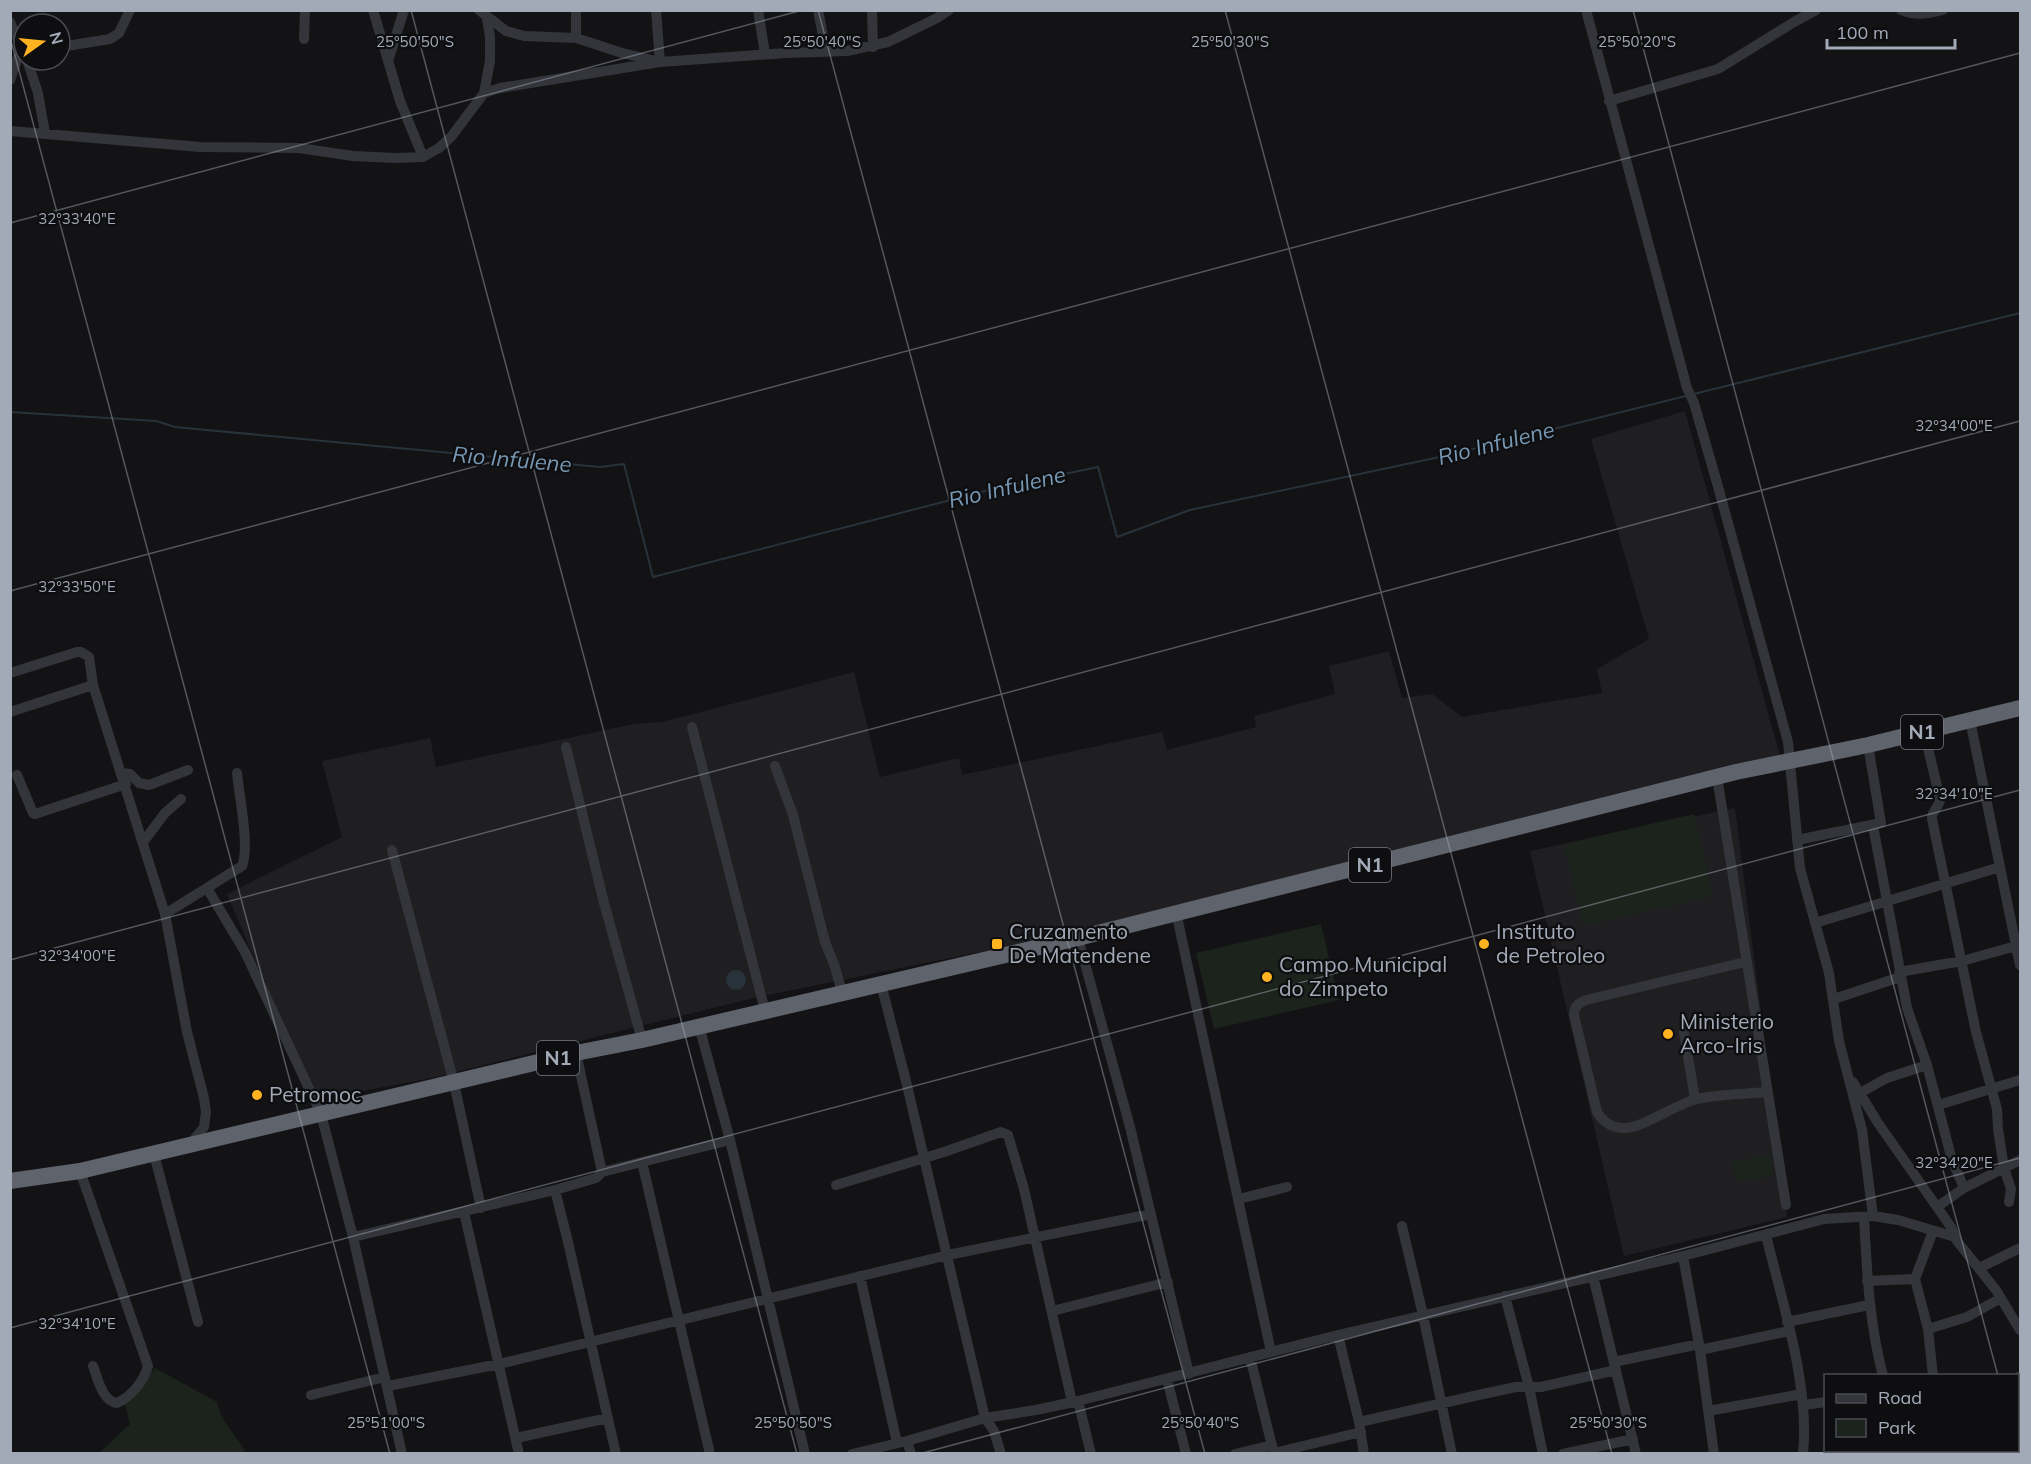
<svg xmlns="http://www.w3.org/2000/svg" width="2031" height="1464" font-family="Mulish,sans-serif">
<style>
.built{fill:#1f1f22}
.green{fill:#1b231c}
.water{fill:#28323a}
.lines{fill:none;stroke-linecap:round;stroke-linejoin:round}
.stream{stroke:#28323a;stroke-width:2}
.minor{stroke:#34353b;stroke-width:10}
.highway{stroke:#5f636c;stroke-width:16}
.ticks{fill:none;stroke:#a3aab7;stroke-width:1.5;stroke-opacity:0.45}
.poi-dot{fill:#ffb321;stroke:#0e0e10;stroke-width:2}
.labels{text-anchor:middle;stroke-width:4.5;stroke-linejoin:round;paint-order:stroke}
.shield{fill:#0e0e10;stroke:#767b85;stroke-width:1.5}
.shield-label{font-size:20px;font-weight:bold;fill:#a3aab7}
.poi-label{font-size:21px;fill:#a3aab7;stroke:#0e0e10;text-anchor:start}
.water-label{font-size:22px;font-style:italic;fill:#7799b5;stroke:#0e0e10}
.ticks-label{font-size:15px;text-anchor:middle;fill:#a3aab7;stroke:#0e0e10;stroke-width:4.5;stroke-linejoin:round;paint-order:stroke}
</style>
<rect width="100%" height="100%" fill="#131315"/>
<!-- built -->
<path class="built" d="M1685,411l96,349 -664,164 -368,75 -317,79 -118,22 -87,-206 115,-57 -20,-76 108,-23 6,29 197,-43 29,-2 192,-50 26,105 79,-19 3,17 200,-43 5,18 89,-23 -2,-11 81,-22 -6,-28 60,-15 13,47 30,-4 30,23 140,-24 -5,-24 52,-30 -58,-200z
M1735,808l52,409 -163,39 -94,-405z"/>
<!-- green -->
<path class="green" d="M1694,814l19,82 -130,30 -19,-82z
M1321,924l18,76 -125,29 -18,-76z
M1770,1155l4,21 -38,6 -4,-21z
M155,1368l62,34c5,22 19,32 29,51l-148,1 32,-30 -5,-20z"/>
<!-- water -->
<path class="water" d="M726 980a10 10 0 1 1 20 0a10 10 0 1 1-20 0Z"/>
<g class="lines">
<!-- stream -->
<path class="stream" d="M1694,394l326,-81
M10,412l146,9 19,6 425,40 24,-3 29,113 344,-89 101,-21 19,70 73,-27 259,-55 237,-59"/>
<!-- minor -->
<path class="minor" d="M373,10l27,91 23,56
M479,10l27,21 18,5 52,2 46,15 38,9 126,-9 61,-2 41,-9 49,-24 12,-8
M758,10l7,44
M818,10l8,42
M872,10l1,37
M1586,10l101,378 7,15 23,80 71,259 12,126 29,105 10,68 23,89 11,86
M1901,10c14,6 27,4 42,0
M10,22l14,32
M576,38v-28
M304,39l1,-29
M60,47l50,-8 9,-6 11,-23
M27,60l11,33 7,40
M388,61l16,-51
M10,80l8,-23 6,-6
M484,93l16,-5 160,-26 -4,-52
M1609,101l109,-32 76,-47 22,-12
M10,131l190,16 99,1 54,8 43,2 27,-1 16,-9 12,-11 33,-44 6,-32v-24l-3,-18
M10,673l67,-21h4l8,5 4,28 72,229 22,118 17,66 2,14 -2,15 -15,19
M10,712l83,-27
M1970,720l50,245
M692,727l73,284
M1924,731l16,68c0,8 -9,12 -8,20l44,213 21,77 1,20 6,39 7,21 -2,13
M566,747l38,156 38,137
M775,766l18,49 32,127 10,25 7,25
M122,773l8,1 9,9 10,2 39,-15
M17,775l16,38 2,1 91,-30
M1717,777l69,428
M1873,826l34,182 20,57 25,95 12,28
M1797,840l84,-17 -13,-78
M144,841l21,-28 16,-14
M392,850l62,233 27,125
M207,888l38,64 76,162 32,123 49,217
M1176,912l95,440
M165,914l77,-48c8,-19 -3,-71 -5,-93
M1815,923l185,-56
M1078,938l52,189 59,247
M1745,962l-159,38c-8,4 -11,5 -12,15l23,97c6,10 15,16 27,16 17,1 52,-24 73,-29 22,-5 46,-5 69,-7
M1899,972l63,-11 54,-15
M881,984l25,97 79,337 9,13 7,23
M1834,999l66,-22
M699,1026l31,114 75,314
M1684,1033l11,66
M576,1053l26,119
M1853,1082l25,41 73,104 6,14 39,49 24,40
M1860,1093l27,-15 40,-13
M1938,1105l82,-25
M154,1154l44,168
M642,1162l68,292
M80,1171l68,195c-4,15 -17,31 -31,37 -15,-2 -19,-24 -24,-37
M836,1185l108,-33 57,-20 7,3 16,54 48,213
M555,1190l13,52 48,212
M1239,1199l48,-12
M1937,1207l27,-19 56,-28
M464,1212l55,242
M1864,1217c3,55 5,105 19,159
M1402,1226l21,89 29,139
M1766,1235c16,68 44,149 37,219
M353,1237l202,-47 41,-12 6,-6 128,-32
M1683,1256l17,94 14,104
M1979,1268l41,-20
M860,1276l37,167
M1593,1276l43,178
M1915,1279l13,50 5,47
M1867,1281l48,-2 18,-48
M1505,1296l24,91 14,67
M1052,1311l116,-29
M1787,1322l82,-17
M1928,1329l39,-12 34,-19
M1338,1335l21,87 5,32
M1700,1350l89,-19
M1250,1357l24,97
M1614,1362l85,-18
M2018,1377h2
M1167,1379l19,75
M388,1386l111,-22 449,-109 203,-41
M311,1395l74,-18
M1078,1401l13,53
M1803,1405l23,-3
M1708,1411l94,-17
M1359,1422l124,-28 33,-7h25l75,-17
M516,1438l92,-20
M907,1441l4,13
M1899,1450l1,4
M1982,1450v4
M1274,1453l87,-21
M852,1454l55,-13 78,-23 51,-8 42,-9 260,-66 345,-79 141,-37 49,-3 25,4 57,17
M1235,1454l37,-9
M1563,1454l70,-15"/>
<!-- highway -->
<path class="highway" d="M10,1181l70,-10 496,-118 66,-13 436,-102 658,-166 132,-27 152,-37"/>
</g>
<!-- ticks -->
<path class="ticks" d="M411,10l386,1444M818,10l387,1444M1225,10l387,1444M1633,10l365,1366M10,37l380,1417M10,223l793,-213M10,591l2010,-538M10,960l2010,-539M10,1328l2010,-538M2018,1447l1,7M919,1454l1101,-296"/>
<!-- markers -->
<g class="poi-dot">
<rect x="991" y="938" width="12" height="12" rx="3"/>
<circle cx="1484" cy="944" r="6"/>
<circle cx="1267" cy="977" r="6"/>
<circle cx="1668" cy="1034" r="6"/>
<circle cx="257" cy="1095" r="6"/>
</g>
<g class="labels">
<!-- shield labels -->
<g class="shield">
<rect x="1901" y="715" width="42" height="34" rx="4.5"/>
<rect x="1349" y="848" width="42" height="34" rx="4.5"/>
<rect x="537" y="1041" width="42" height="34" rx="4.5"/>
</g>
<g class="shield-label">
<text x="1922" y="739">N1</text>
<text x="1370" y="872">N1</text>
<text x="558" y="1065">N1</text>
</g>
<!-- poi labels -->
<g class="poi-label">
<text x="1009" y="939">Cruzamento<tspan x="1009" dy="24">De Matendene</tspan></text>
<text x="1496" y="939">Instituto<tspan x="1496" dy="24">de Petroleo</tspan></text>
<text x="1279" y="972">Campo Municipal<tspan x="1279" dy="24">do Zimpeto</tspan></text>
<text x="1680" y="1029">Ministerio<tspan x="1680" dy="24">Arco-Iris</tspan></text>
<text x="269" y="1102">Petromoc</text>
</g>
<!-- water labels -->
<g class="water-label">
<text transform="translate(1496 443) rotate(-14)" y="8">Rio Infulene</text>
<text transform="translate(512 459) rotate(5)" y="8">Rio Infulene</text>
<text transform="translate(1007 487) rotate(-13)" y="8">Rio Infulene</text>
</g>
</g>
<g class="ticks-label">
<text x="415" y="47">25°50'50"S</text>
<text x="822" y="47">25°50'40"S</text>
<text x="1230" y="47">25°50'30"S</text>
<text x="1637" y="47">25°50'20"S</text>
<text x="77" y="224">32°33'40"E</text>
<text x="1954" y="431">32°34'00"E</text>
<text x="77" y="592">32°33'50"E</text>
<text x="1954" y="799">32°34'10"E</text>
<text x="77" y="961">32°34'00"E</text>
<text x="1954" y="1168">32°34'20"E</text>
<text x="77" y="1329">32°34'10"E</text>
<text x="386" y="1428">25°51'00"S</text>
<text x="793" y="1428">25°50'50"S</text>
<text x="1200" y="1428">25°50'40"S</text>
<text x="1608" y="1428">25°50'30"S</text>
</g>
<!-- border -->
<rect width="2031" height="1464" fill="none" stroke="#a3aab7" stroke-width="24"/>
<!-- legend -->
<rect x="1824" y="1374" width="195" height="78" fill="#0e0e10" stroke="#4a4c53" stroke-width="1.5"/>
<rect x="1836" y="1394" width="30" height="9" fill="#34353b" stroke="#4a4c53" stroke-width="1.5"/>
<text x="1878" y="1404" font-size="18" fill="#a3aab7">Road</text>
<rect x="1836" y="1419" width="30" height="18" fill="#1b231c" stroke="#4a4c53" stroke-width="1.5"/>
<text x="1878" y="1434" font-size="18" fill="#a3aab7">Park</text>
<!-- north arrow -->
<g transform="translate(42 42) rotate(75)"><circle r="28" fill="#0e0e10" stroke="#4a4c53" stroke-width="1.5"/>
<path d="M0-4.5L10 22L0 15L-10 22Z" fill="#ffb321"/>
<text y="-9" font-size="16" font-weight="bold" text-anchor="middle" fill="#a3aab7">N</text>
</g>
<!-- scale -->
<path d="M1827 39v9h128v-9" fill="none" stroke="#a3aab7" stroke-width="3"/>
<text x="1836" y="39" font-size="18" fill="#a3aab7" stroke="#0e0e10" stroke-width="4.5" paint-order="stroke">100 m</text>
</svg>
